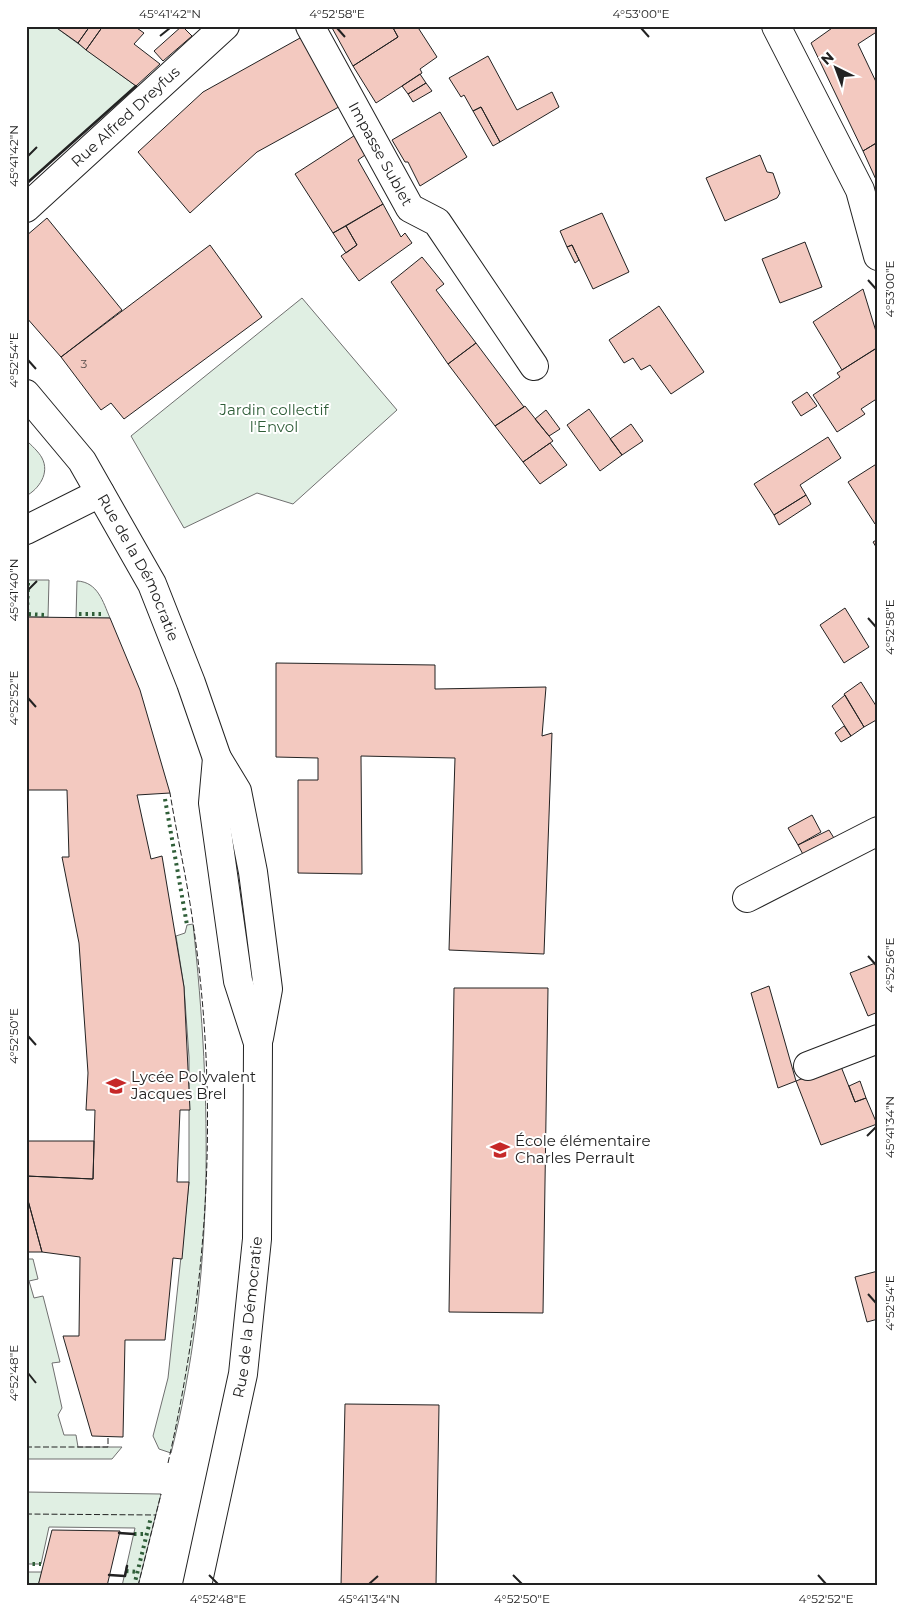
<svg xmlns="http://www.w3.org/2000/svg" width="904" height="1612" font-family="Montserrat,sans-serif">
<style>
.green{fill:#e0efe3;stroke:#6f6f6f}
.building{fill:#f3c9c0;stroke:#222}
.lines{fill:none;stroke-linecap:round;stroke-linejoin:round}
.street-casing{stroke:#222;stroke-width:30}
.street{stroke:#fff;stroke-width:28}
.hedge{stroke:#2f5e38;stroke-width:4;stroke-dasharray:2.5 4;stroke-linecap:butt}
.fence{stroke:#222;stroke-width:1;stroke-dasharray:6 2.5;stroke-linecap:butt}
.wall{stroke:#222;stroke-width:2.5}
.ticks{fill:none;stroke:#222;stroke-width:2}
.labels{text-anchor:middle;stroke-width:4;stroke-linejoin:round;paint-order:stroke}
.number-label{font-size:12px;fill:#564c4a}
.street-label{font-size:15px;fill:#222;stroke:#fff}
.park-label{font-size:15px;fill:#2f5e38;stroke:#fff}
.poi-label{font-size:15px;fill:#222;stroke:#fff;text-anchor:start}
.neatline{fill:none;stroke:#222;stroke-width:2}
.ticks-label{font-size:12px;text-anchor:middle;fill:#222}
</style>
<rect width="100%" height="100%" fill="#fff"/>
<!-- green -->
<path class="green" d="M26,26h28l82,60 -110,98z
M302,298l95,112 -104,94 -36,-11 -73,35 -53,-92z
M26,440c5,5 13,12 16,18 8,15 -3,31 -16,38z
M26,580h23l-1,37h-22z
M77,581c21,1 26,21 33,37h-34z
M193,924c19,176 22,357 -22,529l-12,-4 -6,-13 15,-58 21,-196v-125l-5,-70 -8,-51 9,-3 2,-8z
M26,1259h7l5,20 -9,2 5,17 9,-2 17,66 -8,1 10,45 -4,7 6,20h12l2,12h44l-10,12h-86z
M26,1492l135,2 -23,92h-16l13,-58 -86,-1 -8,37h-15z
M26,1572h16l-4,14h-12z"/>
<!-- building -->
<path class="building" d="M54,26h36l-12,17z
M90,26h13l-17,24 -8,-7z
M103,26h31l10,7 -10,11 26,20 -24,22 -50,-36z
M182,26l10,10 -29,25 -9,-10z
M331,26h61l6,11 -45,29z
M392,26h25l20,31 -17,12 2,4 -46,30 -23,-37 45,-29z
M835,26h43v5l-20,13 20,42v56l-15,9 -52,-108z
M309,33l37,70 -89,49 -67,61 -52,-61 65,-60z
M488,56l29,54 35,-18 7,15 -59,35 -19,-35 -8,4 -9,-16 -3,2 -12,-19z
M420,74l6,9 -18,11 -6,-8z
M426,83l6,8 -19,11 -5,-8z
M481,107l19,35 -7,4 -20,-35z
M440,112l27,45 -47,29 -12,-24h-3l-13,-22z
M363,130l12,18 -17,12 25,44 -50,29 -38,-59z
M878,142v42l-15,-33z
M760,155l7,17 6,1 7,20 -3,5 -52,23 -19,-43z
M383,204l18,33 4,-4 7,10 -53,38 -18,-25 16,-11 -11,-19z
M602,213l27,59 -36,17 -21,-44 -5,2 -7,-16z
M47,218l75,92 -61,47 -35,-40v-81z
M346,226l11,19 -11,8 -13,-20z
M805,242l17,45 -42,16 -18,-44z
M210,245l52,72 -138,102 -13,-16 -10,7 -40,-53z
M572,245l7,15 -4,3 -8,-16z
M422,257l22,27 -8,6 40,53 -28,21 -57,-82z
M863,289l15,49v9l-36,23 -29,-48z
M659,306l45,66 -33,22 -21,-29 -9,5 -8,-12 -9,5 -15,-23z
M476,343l48,64 -29,19 -47,-62z
M877,348l1,50 -17,11 4,5 -28,18 -24,-37 27,-18 -3,-4z
M807,392l10,14 -16,10 -9,-14z
M525,406l28,35 -30,21 -28,-36z
M589,409l33,46 -22,16 -33,-46z
M546,410l14,19 -11,7 -14,-17z
M631,424l12,17 -21,14 -12,-16z
M828,437l13,21 -41,27 6,10 -32,20 -20,-31z
M550,443l17,22 -27,19 -17,-22z
M878,463v59l-3,2 -27,-42z
M806,495l5,9 -32,21 -5,-10z
M878,539v11l-5,-8z
M845,608l24,39 -25,16 -24,-38z
M26,617l84,1 30,72 30,103 -33,2 14,64 11,-3 22,131 6,123h-10l-3,72h12l-7,77 -9,-1 -8,82h-40l-2,97 -31,-1 -29,-100h16l1,-79 -38,-5 -16,-59v-17l67,3 2,-69h-9l2,-37 -9,-130 -17,-86h7l-2,-67h-41z
M276,663l159,2v24l111,-2 -4,49 10,-3 -8,221 -95,-4 6,-192 -94,-2 1,118 -64,-1v-93h20v-22l-42,-1z
M861,682l17,27v10l-14,8 -20,-33z
M845,695l19,32 -13,9 -19,-30z
M844,726l7,10 -10,6 -6,-9z
M812,815l9,17 -23,13 -10,-17z
M829,830l8,13 -31,17 -8,-15z
M878,962v50l-10,4 -18,-43z
M769,986l27,95 -18,7 -27,-95z
M454,988h94l-5,325 -94,-1z
M840,1064l15,38 11,-4 11,26 -56,21 -25,-64z
M860,1081l6,17 -11,4 -6,-16z
M26,1141h68l-1,38 -67,-3z
M26,1193l16,59h-16z
M878,1271v48l-11,3 -12,-45z
M345,1404l94,1 -3,181h-95z
M52,1530l68,1 -13,55h-69z"/>
<g class="lines">
<defs>
<g id="street">
<path id="s1" d="M310,26l100,182 27,14 97,144"/>
<path d="M776,26l84,164 18,66"/>
<path id="s2" d="M26,208l199,-182"/>
<path id="s3" d="M26,394l56,67 70,123 39,99 26,75 20,33 16,81 15,117 -9,49"/>
<path d="M26,530l74,-37"/>
<path d="M747,898l131,-67"/>
<path d="M808,1066l70,-27"/>
<path id="s4" d="M197,1586l46,-212 14,-135 1,-196 -20,-62 -25,-178 4,-45"/>
</g>
</defs>
<!-- street casing -->
<use href="#street" class="street-casing"/>
<!-- street -->
<use href="#street" class="street"/>
<!-- hedge -->
<path class="hedge" d="M28,583l-1,31 19,1
M79,614h26
M165,799l22,126
M26,1256h4
M134,1534h13
M26,1564h15
M126,1571l11,1
M26,1572h5
M134,1586l17,-69"/>
<!-- fence -->
<path class="fence" d="M26,1447h82v-11
M168,1463c40,-176 52,-360 25,-540 -6,-43 -16,-87 -23,-130
M26,1514l130,1
M138,1586l23,-92"/>
<!-- wall -->
<path class="wall" d="M26,184l110,-98
M119,1533l15,1
M109,1575l16,1 2,-10"/>
</g>
<!-- ticks -->
<path class="ticks" d="M337,28l8,9M641,28l8,9M160,36l10,-8M28,156l9,-9M868,280l8,9M28,360l8,9M28,590l9,-9M868,618l8,9M28,698l8,9M868,956l8,9M28,1036l8,9M867,1136l9,-9M868,1294l8,9M28,1373l8,10M209,1575l9,9M513,1575l9,9M818,1575l8,9M369,1584l9,-8"/>
<!-- icons -->
<defs>
<symbol id="school-bare" viewBox="-9 -9 18 18"><path d="M0-5L7-2L0 1L-7-2ZM-4 1L0 2.5L4 1V4Q0 6-4 4Z" fill="#c62828" stroke="#fff" stroke-width="2.5" paint-order="stroke"/></symbol>
</defs>
<g fill-rule="evenodd">
<use href="#school-bare" x="102" y="1072" width="28" height="28"/>
<use href="#school-bare" x="486" y="1136" width="28" height="28"/>
</g>
<g class="labels">
<!-- number labels -->
<g class="number-label">
<text x="84" y="368">3</text>
</g>
<!-- street labels -->
<g class="street-label">
<text dy="5" stroke="none"><textPath href="#s2" startOffset="135">Rue Alfred Dreyfus</textPath></text>
<text dy="5" stroke="none"><textPath href="#s1" startOffset="146">Impasse Sublet</textPath></text>
<text dy="5" stroke="none"><textPath href="#s3" startOffset="208">Rue de la Démocratie</textPath></text>
<text dy="5" stroke="none"><textPath href="#s4" startOffset="274">Rue de la Démocratie</textPath></text>
</g>
<!-- park labels -->
<g class="park-label">
<text x="274" y="415">Jardin collectif<tspan x="274" dy="17">l'Envol</tspan></text>
</g>
<!-- poi labels -->
<g class="poi-label">
<text x="131" y="1082">Lycée Polyvalent<tspan x="131" dy="17">Jacques Brel</tspan></text>
<text x="515" y="1146">École élémentaire<tspan x="515" dy="17">Charles Perrault</tspan></text>
</g>
</g>
<!-- border -->
<rect width="904" height="1612" fill="none" stroke="#ffffff" stroke-width="55"/>
<!-- north arrow -->
<g transform="translate(836 68) rotate(318)" stroke="#ffffff" stroke-width="4" paint-order="stroke">
<path d="M0-4L9 19L0 12L-9 19Z" fill="#222222"/>
<text y="-8" font-size="14" font-weight="bold" text-anchor="middle" fill="#222222">N</text>
</g>
<rect x="28" y="28" width="848" height="1556" class="neatline"/>
<g class="ticks-label">
<text x="170" y="18">45°41'42"N</text>
<text x="337" y="18">4°52'58"E</text>
<text x="641" y="18">4°53'00"E</text>
<text transform="translate(14 156) rotate(-90)" y="4">45°41'42"N</text>
<text transform="translate(890 289) rotate(-90)" y="4">4°53'00"E</text>
<text transform="translate(14 360) rotate(-90)" y="4">4°52'54"E</text>
<text transform="translate(14 590) rotate(-90)" y="4">45°41'40"N</text>
<text transform="translate(890 627) rotate(-90)" y="4">4°52'58"E</text>
<text transform="translate(14 698) rotate(-90)" y="4">4°52'52"E</text>
<text transform="translate(890 965) rotate(-90)" y="4">4°52'56"E</text>
<text transform="translate(14 1036) rotate(-90)" y="4">4°52'50"E</text>
<text transform="translate(890 1127) rotate(-90)" y="4">45°41'34"N</text>
<text transform="translate(890 1303) rotate(-90)" y="4">4°52'54"E</text>
<text transform="translate(14 1373) rotate(-90)" y="4">4°52'48"E</text>
<text x="218" y="1603">4°52'48"E</text>
<text x="369" y="1603">45°41'34"N</text>
<text x="522" y="1603">4°52'50"E</text>
<text x="826" y="1603">4°52'52"E</text>
</g>
</svg>
